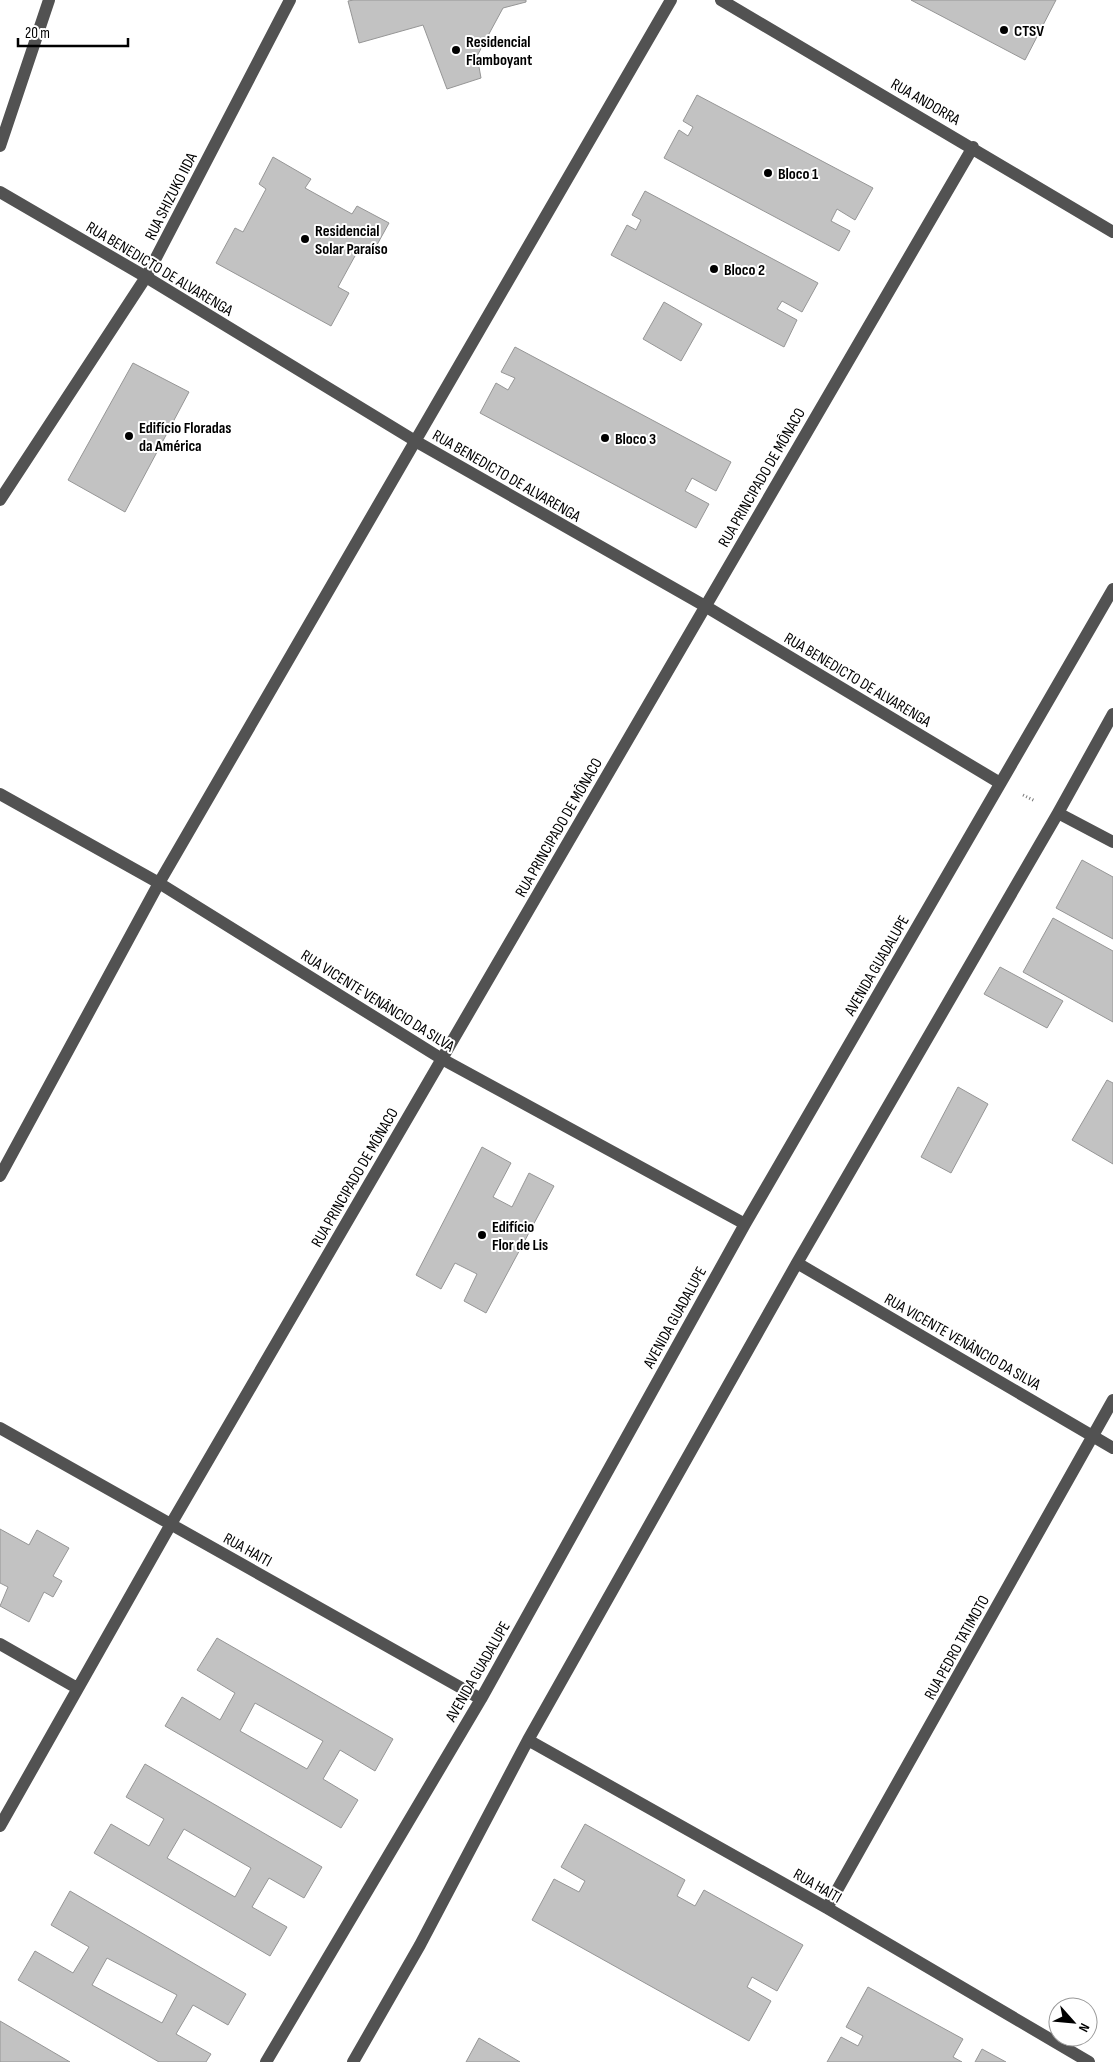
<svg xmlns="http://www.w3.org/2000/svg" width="1113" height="2062" font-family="'Sofia Sans Condensed',sans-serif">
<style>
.building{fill:#c2c2c2;stroke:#969696;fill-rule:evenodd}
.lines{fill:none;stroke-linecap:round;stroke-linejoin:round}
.path{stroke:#747474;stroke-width:3;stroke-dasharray:1 2.5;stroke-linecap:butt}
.minor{stroke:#525252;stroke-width:12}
.poi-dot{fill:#000;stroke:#fff;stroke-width:2}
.labels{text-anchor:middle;stroke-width:4;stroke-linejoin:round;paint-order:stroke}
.poi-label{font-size:16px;font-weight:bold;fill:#000;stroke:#fff;text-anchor:start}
.street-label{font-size:16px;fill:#000;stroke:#fff}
</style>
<rect width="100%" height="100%" fill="#fff"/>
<!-- building -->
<path class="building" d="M354,0h172v2l-23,6 -26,48 4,22 -34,11 -24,-64 -64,18 -11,-42z
M911,0h145l-31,60z
M697,95l176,93 -18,32 -18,-11 -6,12 19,10 -11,20 -175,-93 15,-28 9,6 5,-9 -10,-6z
M273,157l38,22 -6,9 47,26 5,-8 32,17 -16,29 -12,-7 -23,42 11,6 -18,33 -115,-63 19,-35 8,4 23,-43 -7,-5z
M645,191l173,92 -16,29 -20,-11 -5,8 20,11 -13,27 -173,-92 16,-30 9,5 5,-10 -9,-5z
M664,302l38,22 -21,37 -38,-22z
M515,347l216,115 -15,29 -24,-13 -7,13 24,13 -13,24 -216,-115 16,-30 12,7 7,-12 -14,-6z
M133,363l56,29 -64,120 -57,-32z
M1082,860l31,17v62l-57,-31z
M1053,918l60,33v71l-90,-50z
M1000,967l63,34 -16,27 -63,-34z
M1107,1080l6,3v81l-41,-24z
M958,1087l30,17 -37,69 -30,-16z
M482,1147l29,16 -18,34 19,10 17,-34 25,13 -68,127 -22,-12 13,-27 -22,-11 -14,26 -25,-14z
M0,1529l29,16 8,-15 32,18 -16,28 9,5 -9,16 -9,-5 -15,30 -29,-16 8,-19 -8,-4z
M217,1638l176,101 -18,32 -35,-21 -17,29 35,21 -17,28 -176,-102 17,-29 38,23 15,-27 -38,-23zM255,1703l68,38 -16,28 -67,-38z
M145,1764l177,103 -18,31 -35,-20 -17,29 35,20 -17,29 -176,-103 17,-29 38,22 15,-27 -38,-22zM184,1829l67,39 -16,29 -68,-39z
M585,1824l100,56 -8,16 18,10 9,-16 99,55 -26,46 -25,-14 -5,10 24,14 -22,40 -217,-121 22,-41 25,13 6,-11 -24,-14z
M70,1891l176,103 -18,31 -35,-20 -17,29 35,20 -5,8h-47l-141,-82 17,-29 38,22 16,-26 -38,-22zM107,1958l70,37 -15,28 -70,-38z
M868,1987l95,52 -10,18 9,5h-135l14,-25 17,9 5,-10 -17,-9z
M0,2021l70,41h-70z
M479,2038l41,24h-54z
M982,2049l24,13h-31z"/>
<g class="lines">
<!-- path -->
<path class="path" d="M1023,795l12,6"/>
<!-- minor -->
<path class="minor" d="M721,0l392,232
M0,146l49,-146
M0,192l146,85 271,165 288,164 295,177
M0,500l146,-223 144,-277
M0,794l159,89 283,176 303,165
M1058,813l55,29
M0,1176l159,-293 512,-883
M797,1263l316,185
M0,1428l481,271
M0,1644l77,44
M528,1740l299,168 262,154
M0,1826l171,-302 802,-1377
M827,1908l286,-508
M266,2062l215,-363 264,-475 368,-635
M353,2062l67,-117 108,-205 269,-477 261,-450 55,-99"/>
</g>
<!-- markers -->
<g class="poi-dot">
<circle cx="1004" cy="30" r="5"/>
<circle cx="456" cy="50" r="5"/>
<circle cx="768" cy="173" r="5"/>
<circle cx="305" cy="239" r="5"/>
<circle cx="714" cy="269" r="5"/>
<circle cx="129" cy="436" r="5"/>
<circle cx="605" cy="438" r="5"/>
<circle cx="482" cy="1235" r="5"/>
</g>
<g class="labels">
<!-- poi labels -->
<g class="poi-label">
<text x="1014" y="36">CTSV</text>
<text x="466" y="47">Residencial<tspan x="466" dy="18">Flamboyant</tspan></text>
<text x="778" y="179">Bloco 1</text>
<text x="315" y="236">Residencial<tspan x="315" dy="18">Solar Paraíso</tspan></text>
<text x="724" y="275">Bloco 2</text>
<text x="139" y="433">Edifício Floradas<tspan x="139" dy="18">da América</tspan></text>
<text x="615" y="444">Bloco 3</text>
<text x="492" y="1232">Edifício<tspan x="492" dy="18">Flor de Lis</tspan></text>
</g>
<!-- street labels -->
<g class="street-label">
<text transform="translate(926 101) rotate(30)" y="6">RUA ANDORRA</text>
<text transform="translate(170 196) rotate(-63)" y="6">RUA SHIZUKO IIDA</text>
<text transform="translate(160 268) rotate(31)" y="6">RUA BENEDICTO DE ALVARENGA</text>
<text transform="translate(507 475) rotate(30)" y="6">RUA BENEDICTO DE ALVARENGA</text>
<text transform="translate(761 477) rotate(-60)" y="6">RUA PRINCIPADO DE MÔNACO</text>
<text transform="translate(858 679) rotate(31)" y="6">RUA BENEDICTO DE ALVARENGA</text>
<text transform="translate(558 827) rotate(-60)" y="6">RUA PRINCIPADO DE MÔNACO</text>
<text transform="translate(876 965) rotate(-60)" y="6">AVENIDA GUADALUPE</text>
<text transform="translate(378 1000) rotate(32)" y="6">RUA VICENTE VENÂNCIO DA SILVA</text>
<text transform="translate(354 1177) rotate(-60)" y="6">RUA PRINCIPADO DE MÔNACO</text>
<text transform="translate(674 1317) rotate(-61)" y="6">AVENIDA GUADALUPE</text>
<text transform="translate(963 1341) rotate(30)" y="6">RUA VICENTE VENÂNCIO DA SILVA</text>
<text transform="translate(248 1549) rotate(29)" y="6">RUA HAITI</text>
<text transform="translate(956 1647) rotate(-61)" y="6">RUA PEDRO TATIMOTO</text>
<text transform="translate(477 1671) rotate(-60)" y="6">AVENIDA GUADALUPE</text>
<text transform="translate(818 1885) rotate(30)" y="6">RUA HAITI</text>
</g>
</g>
<!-- north arrow -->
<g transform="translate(1073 2022) rotate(117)"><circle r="24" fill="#ffffff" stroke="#999999"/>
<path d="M0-4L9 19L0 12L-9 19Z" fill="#000000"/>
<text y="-8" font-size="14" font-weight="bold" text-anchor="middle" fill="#000000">N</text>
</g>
<!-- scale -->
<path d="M18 38v8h110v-8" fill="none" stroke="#000000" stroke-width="2.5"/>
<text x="25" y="38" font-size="15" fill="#000000" stroke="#ffffff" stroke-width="4" paint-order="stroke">20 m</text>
</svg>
